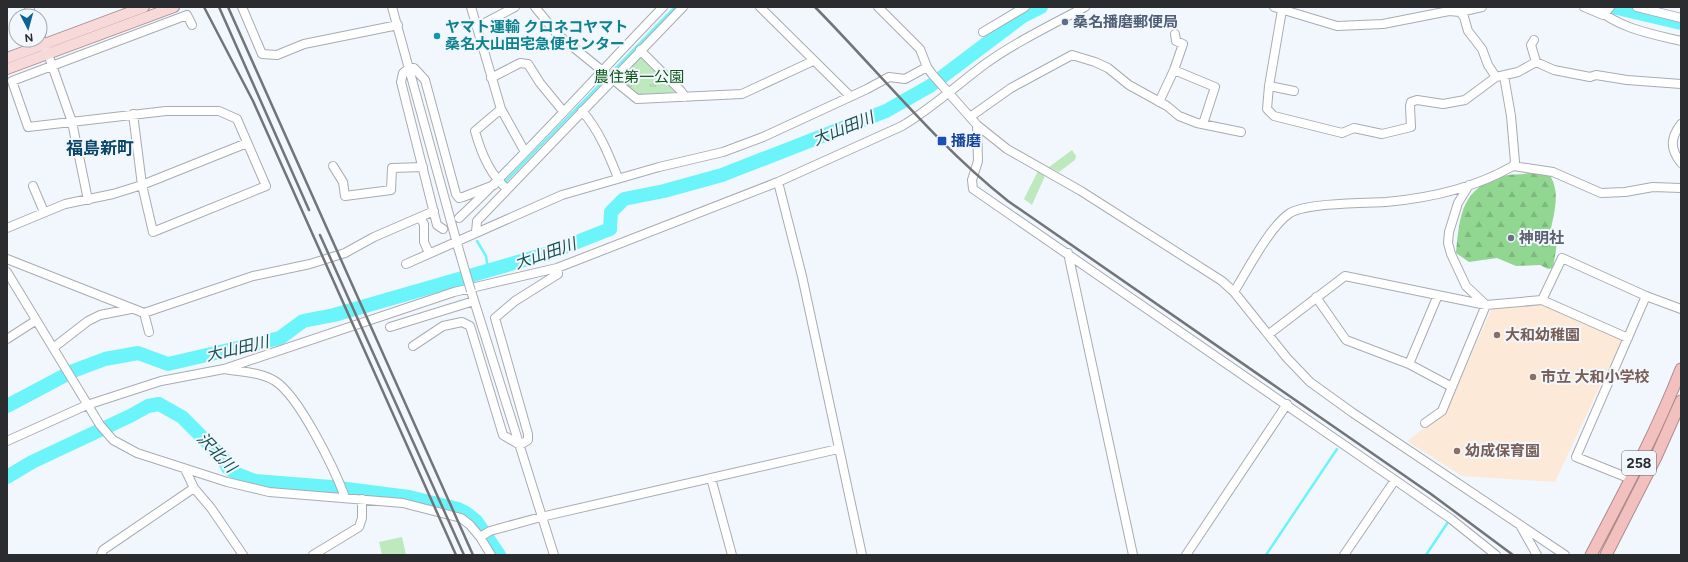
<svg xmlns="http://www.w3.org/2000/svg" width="1688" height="562" font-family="Figtree,'Noto Sans JP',sans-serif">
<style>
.education{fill:#fce9d8}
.grass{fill:#bee8bd}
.forest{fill:url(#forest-firs)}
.park{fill:url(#park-tufts)}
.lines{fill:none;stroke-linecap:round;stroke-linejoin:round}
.stream{stroke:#6bf4f9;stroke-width:2.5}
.river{stroke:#6bf4f9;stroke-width:14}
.minor-casing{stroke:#a7acb3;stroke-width:10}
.major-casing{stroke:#ac8c8d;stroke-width:12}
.highway-casing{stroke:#ac8c8d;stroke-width:13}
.minor{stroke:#fff;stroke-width:8}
.major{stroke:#f7d9d9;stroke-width:10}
.highway{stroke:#f2c0bf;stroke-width:11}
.rail{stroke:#717478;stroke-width:2.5}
.minor-bridge-casing{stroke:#a7acb3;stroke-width:10;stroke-linecap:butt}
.minor-bridge{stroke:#fff;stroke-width:8}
.service-dot{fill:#5c6f8a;stroke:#f2f7fe;stroke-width:1.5}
.culture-dot{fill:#0f9aa8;stroke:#f2f7fe;stroke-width:1.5}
.transit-dot{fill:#1a4fb4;stroke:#f2f7fe;stroke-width:1.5}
.worship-dot{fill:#6b7280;stroke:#f2f7fe;stroke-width:1.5}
.education-dot{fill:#8d6e63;stroke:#f2f7fe;stroke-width:1.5}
.labels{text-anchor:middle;stroke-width:4;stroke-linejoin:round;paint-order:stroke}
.shield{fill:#f2f7fe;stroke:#66696d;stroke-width:1}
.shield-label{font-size:14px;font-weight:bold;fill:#2a2c2f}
.service-label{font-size:15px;font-weight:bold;fill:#4e5e75;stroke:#f2f7fe;text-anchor:start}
.culture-label{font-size:15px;font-weight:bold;fill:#0d838f;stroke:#f2f7fe;text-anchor:start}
.park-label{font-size:15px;fill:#0d5716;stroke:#f2f7fe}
.transit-label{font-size:15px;font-weight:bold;fill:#164399;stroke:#f2f7fe;text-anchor:start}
.worship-label{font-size:15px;font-weight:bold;fill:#5b616d;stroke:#f2f7fe;text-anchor:start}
.education-label{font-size:15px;font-weight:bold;fill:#785e54;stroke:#f2f7fe;text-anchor:start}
.water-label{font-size:16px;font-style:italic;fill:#145052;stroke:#f2f7fe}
.quarter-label{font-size:17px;font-weight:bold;fill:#0b4567;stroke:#f2f7fe}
</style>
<defs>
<pattern id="forest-firs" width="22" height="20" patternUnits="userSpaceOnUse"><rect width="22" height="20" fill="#91d691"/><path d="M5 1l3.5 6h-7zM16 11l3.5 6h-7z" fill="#7db87d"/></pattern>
<pattern id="park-tufts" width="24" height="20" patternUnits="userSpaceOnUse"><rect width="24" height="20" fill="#bee8bd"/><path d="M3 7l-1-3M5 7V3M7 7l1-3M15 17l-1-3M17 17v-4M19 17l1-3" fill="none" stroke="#a3c7a3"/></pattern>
</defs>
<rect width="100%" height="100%" fill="#f2f7fe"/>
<!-- education -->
<path class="education" d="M1541,304l80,34v3l-66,141 -93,-6 -55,-35 38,-28 47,-105z"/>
<!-- grass -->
<path class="grass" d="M1072,150l4,6 -1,4 -16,12 -10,-5z
M1038,171l7,5 -13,29 -8,-6z
M402,537l4,18h-24l-3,-13z"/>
<!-- forest -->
<path class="forest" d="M1534,171l15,3c13,19 4,40 1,61l7,8 -4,25 -5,1 -8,-4 -24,1 -19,-8 -28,4 -13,-9c4,-39 5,-65 48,-77 11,-3 19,0 30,-5z"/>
<!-- park -->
<path class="park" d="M636,57l5,1 35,32 -2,4 -35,2 -21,-15 1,-6z"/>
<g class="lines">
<!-- stream -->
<path class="stream" d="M506,181l169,-174
M477,241l9,15 2,14
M1266,555l71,-106
M1426,555l22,-33"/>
<!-- river -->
<path class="river" d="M1613,7l68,16
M7,406l66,-35 32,-12 33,-6 30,11 112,-26 23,-17 31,-6 215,-62 61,-24 1,-17 13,-13 40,-8 58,-16 164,-64 44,-25 93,-70 18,-9
M7,477l25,-15 98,-46 18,-10 11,-2 23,13 41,41 5,10 9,6 18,7 76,6 78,10 49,12 8,4 10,8 23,34"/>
<defs>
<path id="minor" d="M29,7l3,9
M242,7l20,47 15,1 27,-11 94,-19
M392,7l66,240
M471,7l30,102 24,43
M535,7l22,27 80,65 105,-5 71,-33
M760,7l90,89
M878,7l42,42 7,18 5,7 45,51 30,24 74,42 141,90 12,11 53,66 23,24 43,31 212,142
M1274,7l63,19 46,-2 66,-13 11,1 4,5 4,14 14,18 6,16 8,12
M1584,7l19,8 7,-8
M1595,7c23,21 56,27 86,34
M1637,7l44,11
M1282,10l-13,76 25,5
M1460,12l22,-5
M477,27l38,-20
M983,32l42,-25
M40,36l8,18 24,68 16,78
M1534,40l-3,5 5,17 18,8 36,7 6,-2 31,5 54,4
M640,50l41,41 4,6
M1174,70l41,17 -12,37
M491,78l29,-15 8,1 12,19 23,28
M1269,86l-2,23 7,7 68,17 12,-5 28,6 29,-7 -1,-21 1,-4 6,-2 26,4 22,-4 31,-23 22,-5 18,-10
M1159,102l15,-32 9,-26 -7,-3 -1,-7
M501,109l-26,22c6,22 15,44 32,58
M582,111c17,19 27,44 36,67
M133,114l9,71 11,47 113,-46 -29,-67 -18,-8h-53l-138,16 -16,-46 175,-66 5,10
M970,117l41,-29 61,-33 23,7 13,6 21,17 38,21 12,10 18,7 44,9
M1681,124c-11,14 -11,25 0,39
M977,125l1,36 -6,19 1,9 422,291 56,39 45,36
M333,166l10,16 2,14 46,-6 1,-22 31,-1
M1513,166l40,6 48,21 24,-1 28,-5 28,1
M778,182l24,94 60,279
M33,186l11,26
M420,218l4,6v18l5,11
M459,218c71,-67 136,-141 204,-211
M7,228l58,-24 48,-10 29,-9 105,-42
M443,229l-6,-4 -36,-143 2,-9 6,-5h5l11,12 31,114 3,4 4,-1 31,-12
M476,232l1,-11 206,-214
M1068,253l65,302
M7,259l137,54
M406,264l156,-69 97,-28 64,-15 40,-15 104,-48 22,-12 16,2 22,-12
M7,272l93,153 13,15 24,13 90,29 42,10 134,11 58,15 9,7 10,12 10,-6 51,-14 297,-68
M471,291l83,264
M1234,292c13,-21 36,-66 56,-79 17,-10 74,-10 96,-11 44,-4 89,-14 127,-36l2,-4 -4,-46 -7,-40
M1316,297l30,43 63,24 43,23
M1542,300l20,-42 84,38 35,13
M390,327l84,-26
M149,332l-5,-19 109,-37 57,-12 35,-11 29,-16 60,-26
M1269,334l76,-58 141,29 56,-5 86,38
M7,339l28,-18
M413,346l30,-20 19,-4 8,4 33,109 17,10 8,-5v-6l-33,-116 20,-17 43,-27 -1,-6
M53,348l35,-27 12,-6 31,-6
M1409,364l29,-69
M225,369c16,3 36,3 50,12 24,15 59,87 70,116
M1425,423l17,-12 44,-106 -20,-19 -15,-32 -3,-11 1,-11 9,-29 11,-18
M7,441l80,-36 74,-24 63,-12 230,-77 103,-24 221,-86 124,-56c30,-18 55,-41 83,-62 31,-22 66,-39 100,-57
M185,469l9,19 17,20 32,47
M711,478l21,77
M1631,479l-55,-22 70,-161
M1520,525l17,30
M480,537l11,18
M101,555l2,-5 91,-62
M313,555l46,-28 3,-9v-19
M1186,555l101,-151
M1344,555l51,-75"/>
<path id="major" d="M7,58l137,-51
M7,69l167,-62"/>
<path id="highway" d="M1591,555c32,-61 65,-122 90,-186
M1606,555l50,-98 25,-56"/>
</defs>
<!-- minor casing -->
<use href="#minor" class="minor-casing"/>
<!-- major casing -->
<use href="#major" class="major-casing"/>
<!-- highway casing -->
<use href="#highway" class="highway-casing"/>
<!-- minor -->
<use href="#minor" class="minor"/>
<!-- major -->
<use href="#major" class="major"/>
<!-- highway -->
<use href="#highway" class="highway"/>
<!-- rail -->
<path class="rail" d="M204,7l49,94 203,454
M219,7l90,203
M228,7l245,548
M815,7c64,65 121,137 193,194l423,293 82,61
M320,235l144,320"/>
<defs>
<path id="minor-bridge" d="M458,247l13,44"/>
</defs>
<!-- minor-bridge casing -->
<use href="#minor-bridge" class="minor-bridge-casing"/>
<!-- minor-bridge -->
<use href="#minor-bridge" class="minor-bridge"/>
</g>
<!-- markers -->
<circle class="service-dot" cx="1065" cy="22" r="4"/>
<circle class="culture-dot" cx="437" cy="36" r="4"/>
<rect class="transit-dot" x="937" y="136" width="10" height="10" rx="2"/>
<circle class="worship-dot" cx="1511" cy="238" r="4"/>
<g class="education-dot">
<circle cx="1497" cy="335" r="4"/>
<circle cx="1533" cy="377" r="4"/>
<circle cx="1457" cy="451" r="4"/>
</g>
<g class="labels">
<!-- shield labels -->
<rect class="shield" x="1622" y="451" width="34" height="24" rx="3"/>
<g class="shield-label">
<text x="1639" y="468">258</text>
</g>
<!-- service labels -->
<g class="service-label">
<text x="1073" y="27">桑名播磨郵便局</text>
</g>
<!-- culture labels -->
<g class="culture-label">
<text x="445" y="32">ヤマト運輸 クロネコヤマト<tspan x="445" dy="17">桑名大山田宅急便センター</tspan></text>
</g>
<!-- park labels -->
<g class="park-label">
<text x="639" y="82">農住第一公園</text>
</g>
<!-- transit labels -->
<g class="transit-label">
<text x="951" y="146">播磨</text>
</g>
<!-- worship labels -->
<g class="worship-label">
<text x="1519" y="243">神明社</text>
</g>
<!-- education labels -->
<g class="education-label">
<text x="1505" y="340">大和幼稚園</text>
<text x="1541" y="382">市立 大和小学校</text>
<text x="1465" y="456">幼成保育園</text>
</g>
<!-- water labels -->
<g class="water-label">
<text transform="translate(843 128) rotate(-22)" y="6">大山田川</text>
<text transform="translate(545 253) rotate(-19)" y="6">大山田川</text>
<text transform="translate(237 348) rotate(-13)" y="6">大山田川</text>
<text transform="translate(217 452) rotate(46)" y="6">沢北川</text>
</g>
<!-- quarter labels -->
<g class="quarter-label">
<text x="100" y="154">福島新町</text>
</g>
</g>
<!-- border -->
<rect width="1688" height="562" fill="none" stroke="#2a2c2f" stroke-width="16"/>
<!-- north arrow -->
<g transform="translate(28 28) rotate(174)"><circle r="19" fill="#f2f7fe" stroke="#a2a6ab"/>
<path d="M0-3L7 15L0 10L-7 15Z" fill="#0a6494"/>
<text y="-6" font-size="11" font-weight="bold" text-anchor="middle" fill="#2a2c2f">N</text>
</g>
</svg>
